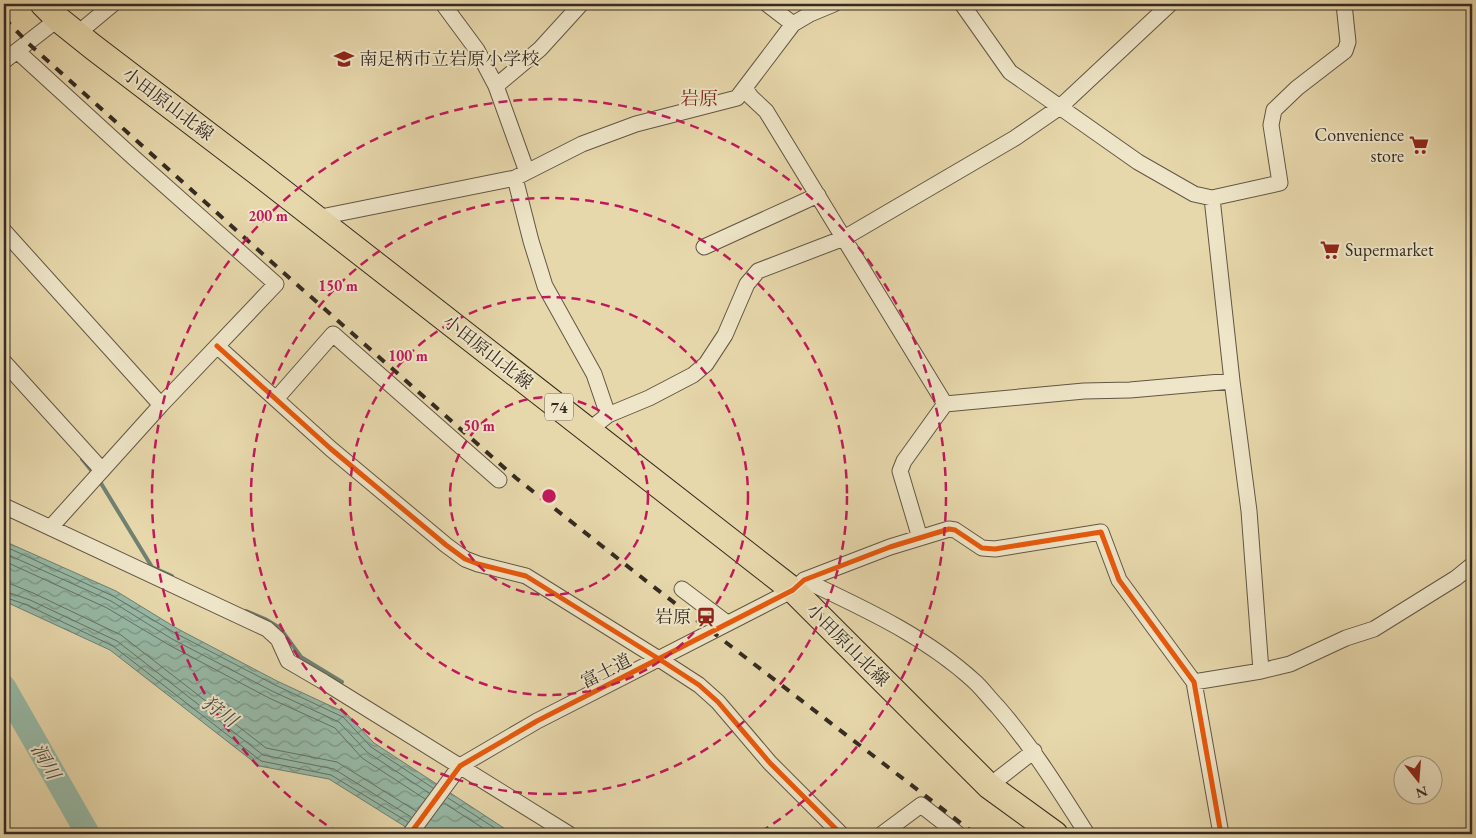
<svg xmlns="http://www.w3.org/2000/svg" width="1476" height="838" font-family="'EB Garamond','Noto Serif JP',serif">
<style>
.water{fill:url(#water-waves);stroke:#708172}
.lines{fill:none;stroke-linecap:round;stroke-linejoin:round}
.shore{stroke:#667264;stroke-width:1}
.stream{stroke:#708172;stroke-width:4}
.river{stroke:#97baa7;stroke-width:24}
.street-casing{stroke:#625644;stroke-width:17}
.primary-casing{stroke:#352b22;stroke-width:27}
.street{stroke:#efe6c9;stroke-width:15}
.primary{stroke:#e7d8ac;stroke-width:25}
.rail{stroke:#352b22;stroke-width:4;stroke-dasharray:9 9;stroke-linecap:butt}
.cycleway-casing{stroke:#efe6c9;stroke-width:8}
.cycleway{stroke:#e8590c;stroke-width:5}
.ring{fill:none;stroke:#c2185b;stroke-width:2.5;stroke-dasharray:9 6}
.labels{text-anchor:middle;stroke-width:4;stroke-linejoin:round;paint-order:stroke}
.shield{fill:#efe6c9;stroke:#6d6354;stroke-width:1}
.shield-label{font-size:16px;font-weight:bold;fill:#352b22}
.poi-label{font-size:18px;fill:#352b22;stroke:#efe6c9;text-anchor:start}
.street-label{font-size:18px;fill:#352b22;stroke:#efe6c9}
.neighbourhood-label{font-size:19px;fill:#7a1f14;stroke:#efe6c9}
.water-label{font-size:19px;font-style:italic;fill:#4e4f43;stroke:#efe6c9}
.centre{fill:#c2185b;stroke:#efe6c9;stroke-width:2.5}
.ring-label{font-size:15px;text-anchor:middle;font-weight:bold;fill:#c2185b;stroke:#efe6c9;stroke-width:4;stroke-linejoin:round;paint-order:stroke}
</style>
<defs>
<pattern id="water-waves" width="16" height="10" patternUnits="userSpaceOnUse" patternTransform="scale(1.25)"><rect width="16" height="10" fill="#97baa7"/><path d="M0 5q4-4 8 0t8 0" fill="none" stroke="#7c9788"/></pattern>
</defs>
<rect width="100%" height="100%" fill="#e7d8ac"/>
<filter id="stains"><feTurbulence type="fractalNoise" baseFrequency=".004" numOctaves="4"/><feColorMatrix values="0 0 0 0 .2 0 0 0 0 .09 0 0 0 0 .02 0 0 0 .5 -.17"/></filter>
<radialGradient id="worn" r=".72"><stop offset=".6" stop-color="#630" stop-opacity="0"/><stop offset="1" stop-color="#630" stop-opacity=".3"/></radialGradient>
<!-- water -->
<path class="water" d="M4,541l112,50 62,38 99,52 69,32 28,30 139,91h-96l-88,-55 -70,-13 -149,-116 -106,-49z"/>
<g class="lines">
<!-- shore -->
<path class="shore" d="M4,546l109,50 62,37 100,52 68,32 28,30 62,41
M4,553l107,48 61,38 100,52 67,31 28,30 62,41
M4,561l103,47 62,37 100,53 66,30 27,30 63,41
M4,583l7,1 22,9 88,42 145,113 71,14 79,49
M4,591l26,9 87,41 146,114 71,14 77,48
M4,597l23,8 86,41 148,115 70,14 77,47
M448,798l56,36
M444,803l48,31"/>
<!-- stream -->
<path class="stream" d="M82,459l13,16
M99,480l53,87 20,9
M246,611l19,8 15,9 21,29 41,25"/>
<!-- river -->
<path class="river" d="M4,687l84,147"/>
<defs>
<path id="street" d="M443,4l34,46 19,36 31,86
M767,4l26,20
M962,4l48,68 128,90 56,32 18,4 68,-15 -9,-58 3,-15 23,-22 48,-37 3,-9 -4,-38
M77,34l36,-30
M17,51l117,107 142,126 -115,121 -110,122
M4,61l54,-42
M496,86l44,-37 41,-45
M745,88l6,9 15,14 179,293
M515,178l16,63 14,45 49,88 14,41
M1212,198l20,183 17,130 12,160
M316,218l199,-40 67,-34 54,-20 101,-26 56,-74 17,-10 24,-10
M4,231l157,174
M704,247l114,-52
M217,346l114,103 115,96 19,14 13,5 48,12 133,83 40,26 19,17 52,61 71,71
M4,362l98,108
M276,399l57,-65 166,146
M589,430l19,-15 41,-17 44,-23 13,-11 19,-29 22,-51 11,-13 86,-33 171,-100 45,-31 110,-103
M4,506l263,123 11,10 10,22 36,21 245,152
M920,538l-20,-67 4,-10 41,-57 139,-13 46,-1 102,-9
M804,580c59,28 121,56 170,101 8,7 15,17 23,25 35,40 62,84 90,128
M682,589l45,34
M1194,682l67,-11 29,-7 56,-26 28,-9 82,-51 16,-13
M989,786l45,-35
M410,834l50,-68 77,-45 256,-131 11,-10 86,-33 59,-18 6,1 27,18 13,1 106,-17 18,48 75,102 27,152
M882,834l39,-29 37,29"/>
<path id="primary" d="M43,4l15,15 35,28 164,125 536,418 196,196 66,48"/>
</defs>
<!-- street casing -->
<use href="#street" class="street-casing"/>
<!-- primary casing -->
<use href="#primary" class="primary-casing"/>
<!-- street -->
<use href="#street" class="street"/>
<!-- primary -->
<use href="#primary" class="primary"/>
<!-- rail -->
<path class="rail" d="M4,18l24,25 257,231 231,204 134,106 325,250"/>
<defs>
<path id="cycleway" d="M217,346l114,103 115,96 19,14 13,5 48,12 133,83 40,26 19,17 52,61 71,71
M410,834l50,-68 77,-45 256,-131 11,-10 86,-33 59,-18 6,1 27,18 13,1 106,-17 18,48 75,102 27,152"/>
</defs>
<!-- cycleway casing -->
<use href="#cycleway" class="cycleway-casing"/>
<!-- cycleway -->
<use href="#cycleway" class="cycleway"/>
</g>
<!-- distance rings -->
<g class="ring">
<circle cx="549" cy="496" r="99"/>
<circle cx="549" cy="496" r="199"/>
<circle cx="549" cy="496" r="298"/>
<path d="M339 833A397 397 0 1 1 759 833"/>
</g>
<!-- icons -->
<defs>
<symbol id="school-bare" viewBox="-9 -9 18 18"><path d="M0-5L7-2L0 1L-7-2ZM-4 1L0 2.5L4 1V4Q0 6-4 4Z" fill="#8f2418" stroke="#efe6c9" stroke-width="2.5" paint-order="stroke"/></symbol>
<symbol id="supermarket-bare" viewBox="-9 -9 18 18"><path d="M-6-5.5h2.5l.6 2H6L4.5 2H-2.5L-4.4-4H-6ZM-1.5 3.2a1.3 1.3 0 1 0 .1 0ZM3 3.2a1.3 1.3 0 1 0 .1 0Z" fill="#8f2418" stroke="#efe6c9" stroke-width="2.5" paint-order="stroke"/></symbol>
<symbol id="station-bare" viewBox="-9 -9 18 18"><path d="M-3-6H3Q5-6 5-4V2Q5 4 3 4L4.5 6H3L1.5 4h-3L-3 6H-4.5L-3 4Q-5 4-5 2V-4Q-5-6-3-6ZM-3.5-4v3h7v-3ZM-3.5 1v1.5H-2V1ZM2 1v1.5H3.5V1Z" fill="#8f2418" stroke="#efe6c9" stroke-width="2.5" paint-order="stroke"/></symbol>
</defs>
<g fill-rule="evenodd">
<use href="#school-bare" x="330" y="45" width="28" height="28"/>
<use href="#supermarket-bare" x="1405" y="131" width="28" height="28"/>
<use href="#supermarket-bare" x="1316" y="236" width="28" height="28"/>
<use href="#station-bare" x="692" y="603" width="28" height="28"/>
</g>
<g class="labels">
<!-- shield labels -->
<rect class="shield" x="545" y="393.5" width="28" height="27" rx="4"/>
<g class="shield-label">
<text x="559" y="413">74</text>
</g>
<!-- poi labels -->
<g class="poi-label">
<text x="359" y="65">南足柄市立岩原小学校</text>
<text x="1404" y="141" text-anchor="end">Convenience<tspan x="1404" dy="21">store</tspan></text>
<text x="1345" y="256">Supermarket</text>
<text x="691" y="623" text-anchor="end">岩原</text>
</g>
<!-- street labels -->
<g class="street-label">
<text transform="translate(168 104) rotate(37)" y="6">小田原山北線</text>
<text transform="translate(488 352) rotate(38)" y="6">小田原山北線</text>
<text transform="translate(848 645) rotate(45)" y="6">小田原山北線</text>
<text transform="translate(606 671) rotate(-27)" y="6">富士道</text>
</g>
<!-- neighbourhood labels -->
<g class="neighbourhood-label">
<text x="699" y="105">岩原</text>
</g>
<!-- water labels -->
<g class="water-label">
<text transform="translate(220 711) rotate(36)" y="7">狩川</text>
<text transform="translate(46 761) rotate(60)" y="7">洞川</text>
</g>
</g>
<circle cx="549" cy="496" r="8" class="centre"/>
<g class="ring-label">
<text x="268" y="221">200 m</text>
<text x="338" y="291">150 m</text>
<text x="408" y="361">100 m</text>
<text x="479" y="431">50 m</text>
</g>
<!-- margin -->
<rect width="1476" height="838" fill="none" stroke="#e7d8ac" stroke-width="20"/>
<rect x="5" y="5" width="1466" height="828" fill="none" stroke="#352b22" stroke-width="2.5"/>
<rect x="10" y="10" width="1456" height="818" fill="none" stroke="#352b22"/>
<!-- north arrow -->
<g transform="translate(1418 780) rotate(163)"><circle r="24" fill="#efe6c9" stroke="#a59b86"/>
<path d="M0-4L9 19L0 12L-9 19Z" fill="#8f2418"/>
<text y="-8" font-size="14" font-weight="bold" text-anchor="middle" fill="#352b22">N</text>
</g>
<rect width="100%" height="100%" filter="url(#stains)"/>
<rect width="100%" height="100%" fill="url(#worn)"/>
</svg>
